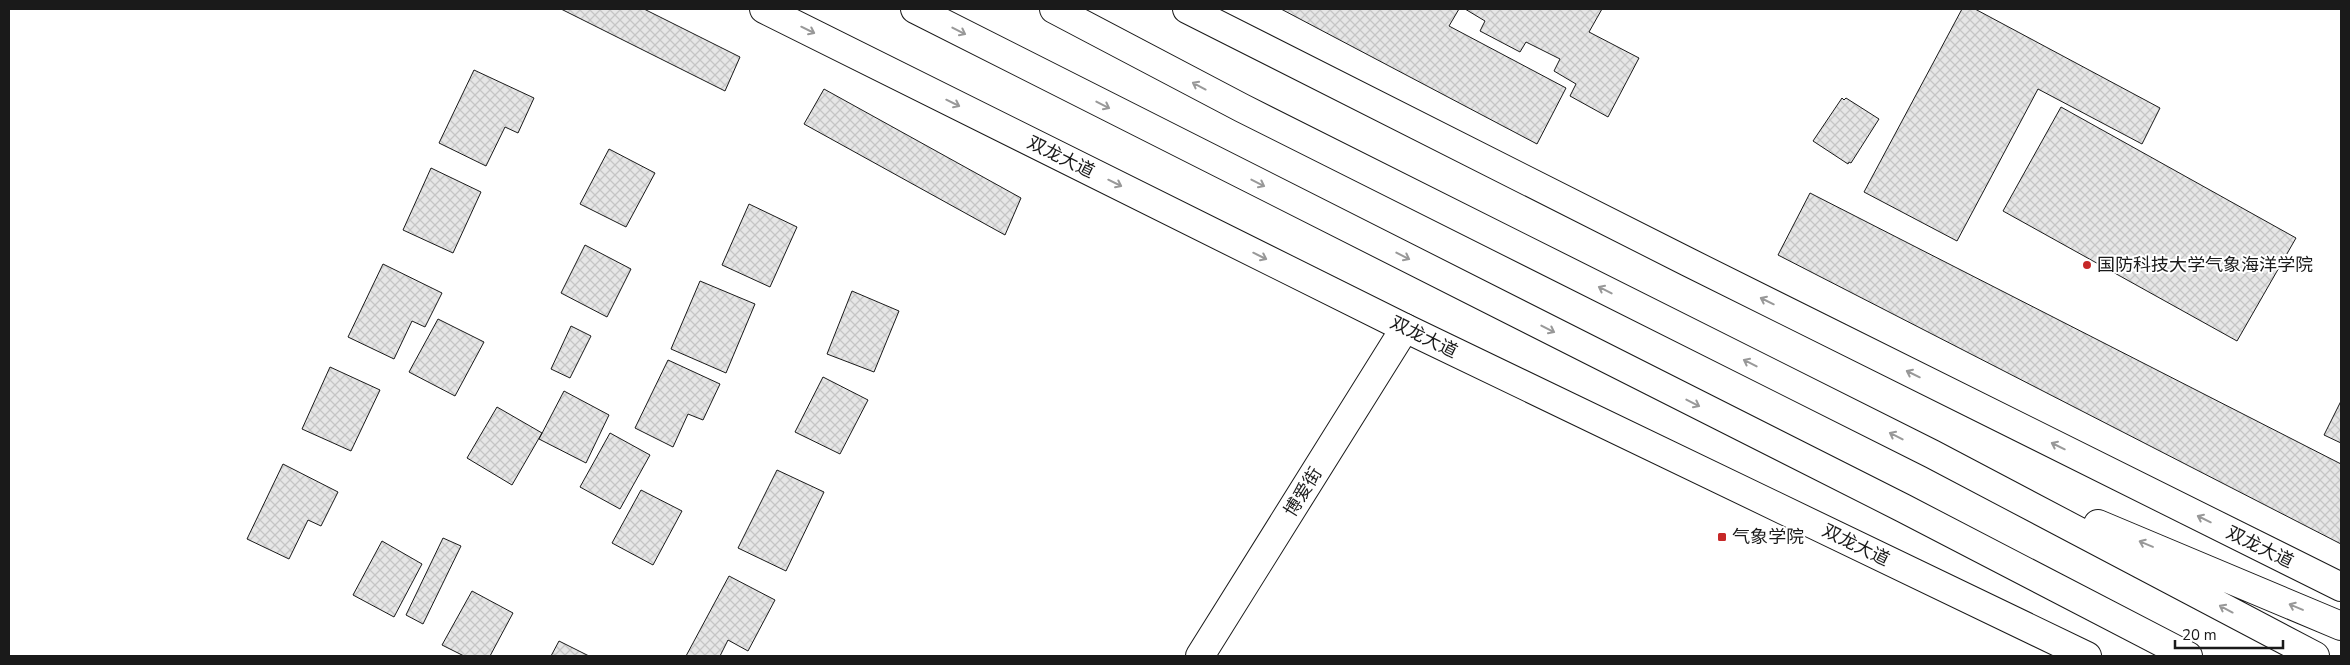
<svg xmlns="http://www.w3.org/2000/svg" width="2350" height="665" font-family="'Nunito Sans','Noto Sans SC',sans-serif">
<style>
.building{fill:url(#building-cross-hatch);stroke:#1a1a1a}
.lines{fill:none;stroke-linecap:round;stroke-linejoin:round}
.street-casing{stroke:#1a1a1a;stroke-width:30}
.highway-casing{stroke:#1a1a1a;stroke-width:30}
.street{stroke:#fff;stroke-width:28}
.highway{stroke:#fff;stroke-width:28}
.oneway{stroke:#989898}
.poi-dot{fill:#c62828;stroke:#fff;stroke-width:2}
.labels{text-anchor:middle;stroke-width:4;stroke-linejoin:round;paint-order:stroke}
.street-label{font-size:18px;fill:#1a1a1a;stroke:#fff}
.poi-label{font-size:18px;fill:#1a1a1a;stroke:#fff;text-anchor:start}
</style>
<defs>
<pattern id="building-cross-hatch" width="8" height="8" patternUnits="userSpaceOnUse" patternTransform="scale(1.25)"><rect width="8" height="8" fill="#e6e6e6"/><path d="M0 0l8 8M0 8l8-8" fill="none" stroke="#c5c5c5"/></pattern>
</defs>
<rect width="100%" height="100%" fill="#fff"/>
<!-- building -->
<path class="building" d="M561,9h83l96,48 -15,34z
M1281,9h178l-10,17 117,62 -29,56z
M1465,9h137l-13,23 50,26 -31,59 -38,-21 6,-12 -22,-13 6,-12 -34,-17 -6,10 -40,-21 5,-10z
M1962,9h13l185,99 -18,36 -104,-55 -81,152 -93,-49z
M474,70l60,28 -16,35 -13,-6 -19,39 -47,-23z
M824,89l197,109 -16,37 -201,-111z
M1842,98l2,2 2,-2 33,21 -28,44 -2,-1 -1,2 -35,-23z
M2061,107l235,131 -59,103 -234,-130z
M609,149l46,24 -29,54 -46,-23z
M431,168l50,24 -28,61 -50,-23z
M1810,193l531,271v80l-563,-289z
M749,204l48,23 -27,60 -48,-22z
M585,245l46,24 -24,48 -46,-24z
M383,264l59,29 -17,34 -13,-6 -18,38 -46,-22z
M700,281l55,23 -29,69 -55,-24z
M852,291l47,20 -25,61 -47,-18z
M438,319l46,23 -29,54 -46,-24z
M571,326l20,10 -21,42 -19,-9z
M668,360l52,24 -17,36 -15,-6 -15,33 -38,-19z
M330,367l50,23 -29,61 -49,-22z
M823,377l45,23 -28,54 -45,-22z
M564,391l45,24 -23,48 -47,-24z
M2341,401v42l-17,-8z
M497,407l45,26 -30,52 -45,-27z
M610,433l40,22 -30,54 -40,-22z
M283,464l55,28 -17,34 -13,-6 -19,39 -42,-20z
M777,470l47,22 -38,79 -48,-23z
M641,490l41,21 -29,54 -41,-22z
M443,538l18,8 -38,78 -17,-9z
M382,541l40,23 -28,53 -41,-22z
M729,576l46,24 -27,51 -20,-11 -8,16h-34z
M472,591l41,22 -23,43h-26l-22,-11z
M559,641l30,15h-38z"/>
<g class="lines">
<defs>
<path id="street" d="M1200,656l205,-328"/>
<path id="highway" d="M764,9l641,319 682,328
M915,9l988,499 285,148
M1054,9l188,99 690,346 383,202
M1187,9l501,253 653,325
M2098,524l243,102"/>
</defs>
<!-- street casing -->
<use href="#street" class="street-casing"/>
<!-- highway casing -->
<use href="#highway" class="highway-casing"/>
<!-- street -->
<use href="#street" class="street"/>
<!-- highway -->
<use href="#highway" class="highway"/>
</g>
<!-- one-way arrows -->
<defs><path id="oneway-shaft" d="M-6 0H5M1.5-3L5.5 0L1.5 3" fill="none" stroke-width="1.6" stroke-linecap="round" stroke-linejoin="round" transform="scale(1.25)"/></defs>
<g class="oneway">
<use href="#oneway-shaft" transform="translate(808 30) rotate(26)"/>
<use href="#oneway-shaft" transform="translate(959 31) rotate(27)"/>
<use href="#oneway-shaft" transform="translate(1199 86) rotate(-152)"/>
<use href="#oneway-shaft" transform="translate(953 103) rotate(26)"/>
<use href="#oneway-shaft" transform="translate(1103 105) rotate(27)"/>
<use href="#oneway-shaft" transform="translate(1115 183) rotate(26)"/>
<use href="#oneway-shaft" transform="translate(1258 183) rotate(27)"/>
<use href="#oneway-shaft" transform="translate(1260 256) rotate(26)"/>
<use href="#oneway-shaft" transform="translate(1403 256) rotate(27)"/>
<use href="#oneway-shaft" transform="translate(1605 290) rotate(-153)"/>
<use href="#oneway-shaft" transform="translate(1767 301) rotate(-154)"/>
<use href="#oneway-shaft" transform="translate(1548 329) rotate(27)"/>
<use href="#oneway-shaft" transform="translate(1750 363) rotate(-153)"/>
<use href="#oneway-shaft" transform="translate(1913 374) rotate(-154)"/>
<use href="#oneway-shaft" transform="translate(1693 403) rotate(27)"/>
<use href="#oneway-shaft" transform="translate(1896 436) rotate(-153)"/>
<use href="#oneway-shaft" transform="translate(2058 446) rotate(-154)"/>
<use href="#oneway-shaft" transform="translate(2204 519) rotate(-154)"/>
<use href="#oneway-shaft" transform="translate(2146 544) rotate(-157)"/>
<use href="#oneway-shaft" transform="translate(2296 607) rotate(-157)"/>
<use href="#oneway-shaft" transform="translate(2226 609) rotate(-152)"/>
</g>
<!-- markers -->
<g class="poi-dot">
<circle cx="2087" cy="265" r="5"/>
<rect x="1717" y="532" width="10" height="10" rx="2.5"/>
</g>
<g class="labels">
<!-- street labels -->
<g class="street-label">
<text transform="translate(1061 157) rotate(26)" y="6">双龙大道</text>
<text transform="translate(1424 337) rotate(26)" y="6">双龙大道</text>
<text transform="translate(1303 492) rotate(-58)" y="6">博爱街</text>
<text transform="translate(1856 545) rotate(26)" y="6">双龙大道</text>
<text transform="translate(2260 547) rotate(26)" y="6">双龙大道</text>
</g>
<!-- poi labels -->
<g class="poi-label">
<text x="2097" y="271">国防科技大学气象海洋学院</text>
<text x="1732" y="543">气象学院</text>
</g>
</g>
<!-- border -->
<rect width="2350" height="665" fill="none" stroke="#1a1a1a" stroke-width="20"/>
<!-- scale -->
<path d="M2175 640v8h108v-8" fill="none" stroke="#1a1a1a" stroke-width="2.5"/>
<text x="2182" y="640" font-size="15" fill="#1a1a1a" stroke="#ffffff" stroke-width="4" paint-order="stroke">20 m</text>
</svg>
